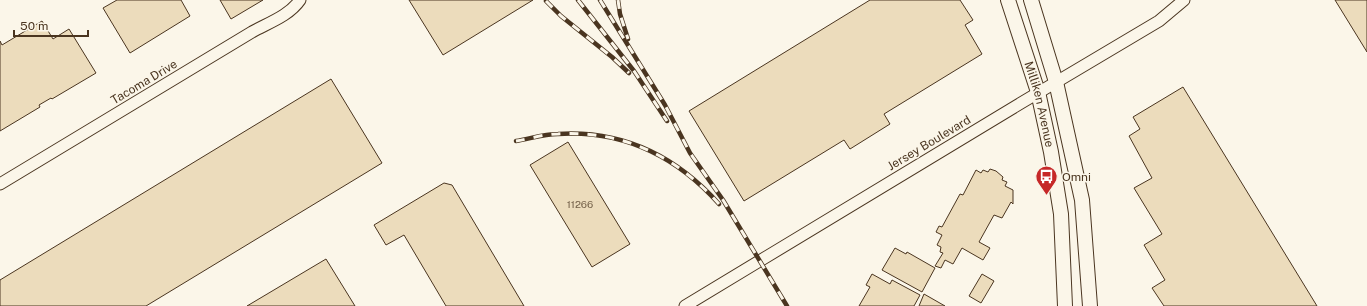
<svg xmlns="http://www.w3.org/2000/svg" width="1367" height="306" font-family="'Public Sans',sans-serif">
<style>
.building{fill:#ecdcbc;stroke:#4a3520}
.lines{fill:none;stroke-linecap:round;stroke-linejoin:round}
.minor-casing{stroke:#4a3520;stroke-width:13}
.major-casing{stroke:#4a3520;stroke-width:16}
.minor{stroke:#fbf6e9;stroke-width:11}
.major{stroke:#fbf6e9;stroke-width:14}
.rail-casing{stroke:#4a3520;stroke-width:4.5}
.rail{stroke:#fbf6e9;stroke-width:3;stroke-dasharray:9;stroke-linecap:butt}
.labels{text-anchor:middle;stroke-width:3;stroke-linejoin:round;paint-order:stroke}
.number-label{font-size:10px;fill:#725f47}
.street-label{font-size:12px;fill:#4a3520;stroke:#fbf6e9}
.poi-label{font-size:12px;fill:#4a3520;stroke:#fbf6e9;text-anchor:start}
</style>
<rect width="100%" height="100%" fill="#fbf6e9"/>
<!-- building -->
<path class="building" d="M117,0h64l9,16 -60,37 -27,-45z
M220,0h43l-32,19z
M409,0h124l-90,55z
M870,0h90l13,20 -8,5 17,29 -98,60 6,10 -40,25 -6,-9 -100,61 -55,-90z
M1335,0h32v52z
M42,21l11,18 16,-10 27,44 -44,26 -1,-1 -12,7 1,2 -40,24v-90l2,4z
M331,79l51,84 -236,143h-146v-26z
M1183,87l134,219h-153l-12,-18 13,-8 -21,-35 18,-11 -28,-46 18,-10 -23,-42 11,-7 -7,-12z
M568,142l62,102 -38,23 -62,-102z
M990,169l6,2 7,6 -1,3 5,2 -2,4 8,4v14l-2,-2 -9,16 -8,-3 -15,27 11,6 -7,12 -21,-12 -9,16 -8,-4 -4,8 -6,-2 8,-13 -3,-1 1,-5 -4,-2 5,-10 -6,-3 3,-6 3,1 18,-33 3,1 13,-25 5,3 2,-3 5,2z
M444,183l8,2 72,121h-78l-42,-71 -18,10 -12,-20z
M895,248l11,6 1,-2 28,16 -13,24 -40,-22z
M326,259l29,47h-108z
M872,274l18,10 2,-4 28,15 -6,11h-55l11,-19 -4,-2z
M982,274l12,7 -13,22 -12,-7z
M924,294l21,12h-26z"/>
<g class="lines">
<defs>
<path id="minor" d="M0,184l252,-152c16,-9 37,-16 48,-32
M685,306l336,-203 138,-82 25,-21"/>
<g id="major">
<path id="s1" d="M1008,0l30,92 13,60 10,62 4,92"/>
<path d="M1031,0l25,82 26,118 8,106"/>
</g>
</defs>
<!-- minor casing -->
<use href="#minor" class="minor-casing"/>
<!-- major casing -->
<use href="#major" class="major-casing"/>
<!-- minor -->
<use href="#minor" class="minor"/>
<!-- major -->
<use href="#major" class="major"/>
<defs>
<path id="rail" d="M578,0l56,71 33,50
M600,0l65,105 25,48 33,47 64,106
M618,0l2,14 8,25
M546,1l15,15 51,41 17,16
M516,141c13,-2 28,-7 42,-7 65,-4 118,22 161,70"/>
</defs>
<!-- rail casing -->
<use href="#rail" class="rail-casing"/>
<!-- rail -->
<use href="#rail" class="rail"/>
</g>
<!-- icons -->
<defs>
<symbol id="bus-pin" viewBox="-11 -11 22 30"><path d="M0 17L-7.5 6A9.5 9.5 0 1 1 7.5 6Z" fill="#c62828" stroke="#fbf6e9"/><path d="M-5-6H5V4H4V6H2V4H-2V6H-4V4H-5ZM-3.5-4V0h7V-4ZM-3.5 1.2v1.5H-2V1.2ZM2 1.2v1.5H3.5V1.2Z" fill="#fff"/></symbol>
</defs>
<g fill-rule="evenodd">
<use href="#bus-pin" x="1034" y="164" width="25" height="34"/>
</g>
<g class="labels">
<!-- number labels -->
<g class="number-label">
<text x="580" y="208">11266</text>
</g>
<!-- street labels -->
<g class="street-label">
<text transform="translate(144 82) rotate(-31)" y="4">Tacoma Drive</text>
<text dy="4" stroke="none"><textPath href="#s1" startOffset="109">Milliken Avenue</textPath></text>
<text transform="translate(929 143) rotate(-31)" y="4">Jersey Boulevard</text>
</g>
<!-- poi labels -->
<g class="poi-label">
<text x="1062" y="181">Omni</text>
</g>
</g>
<!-- scale -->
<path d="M14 30v6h74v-6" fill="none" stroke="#4a3520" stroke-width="2"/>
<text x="20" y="30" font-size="12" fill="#4a3520" stroke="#fbf6e9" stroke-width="3" paint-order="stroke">50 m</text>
</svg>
